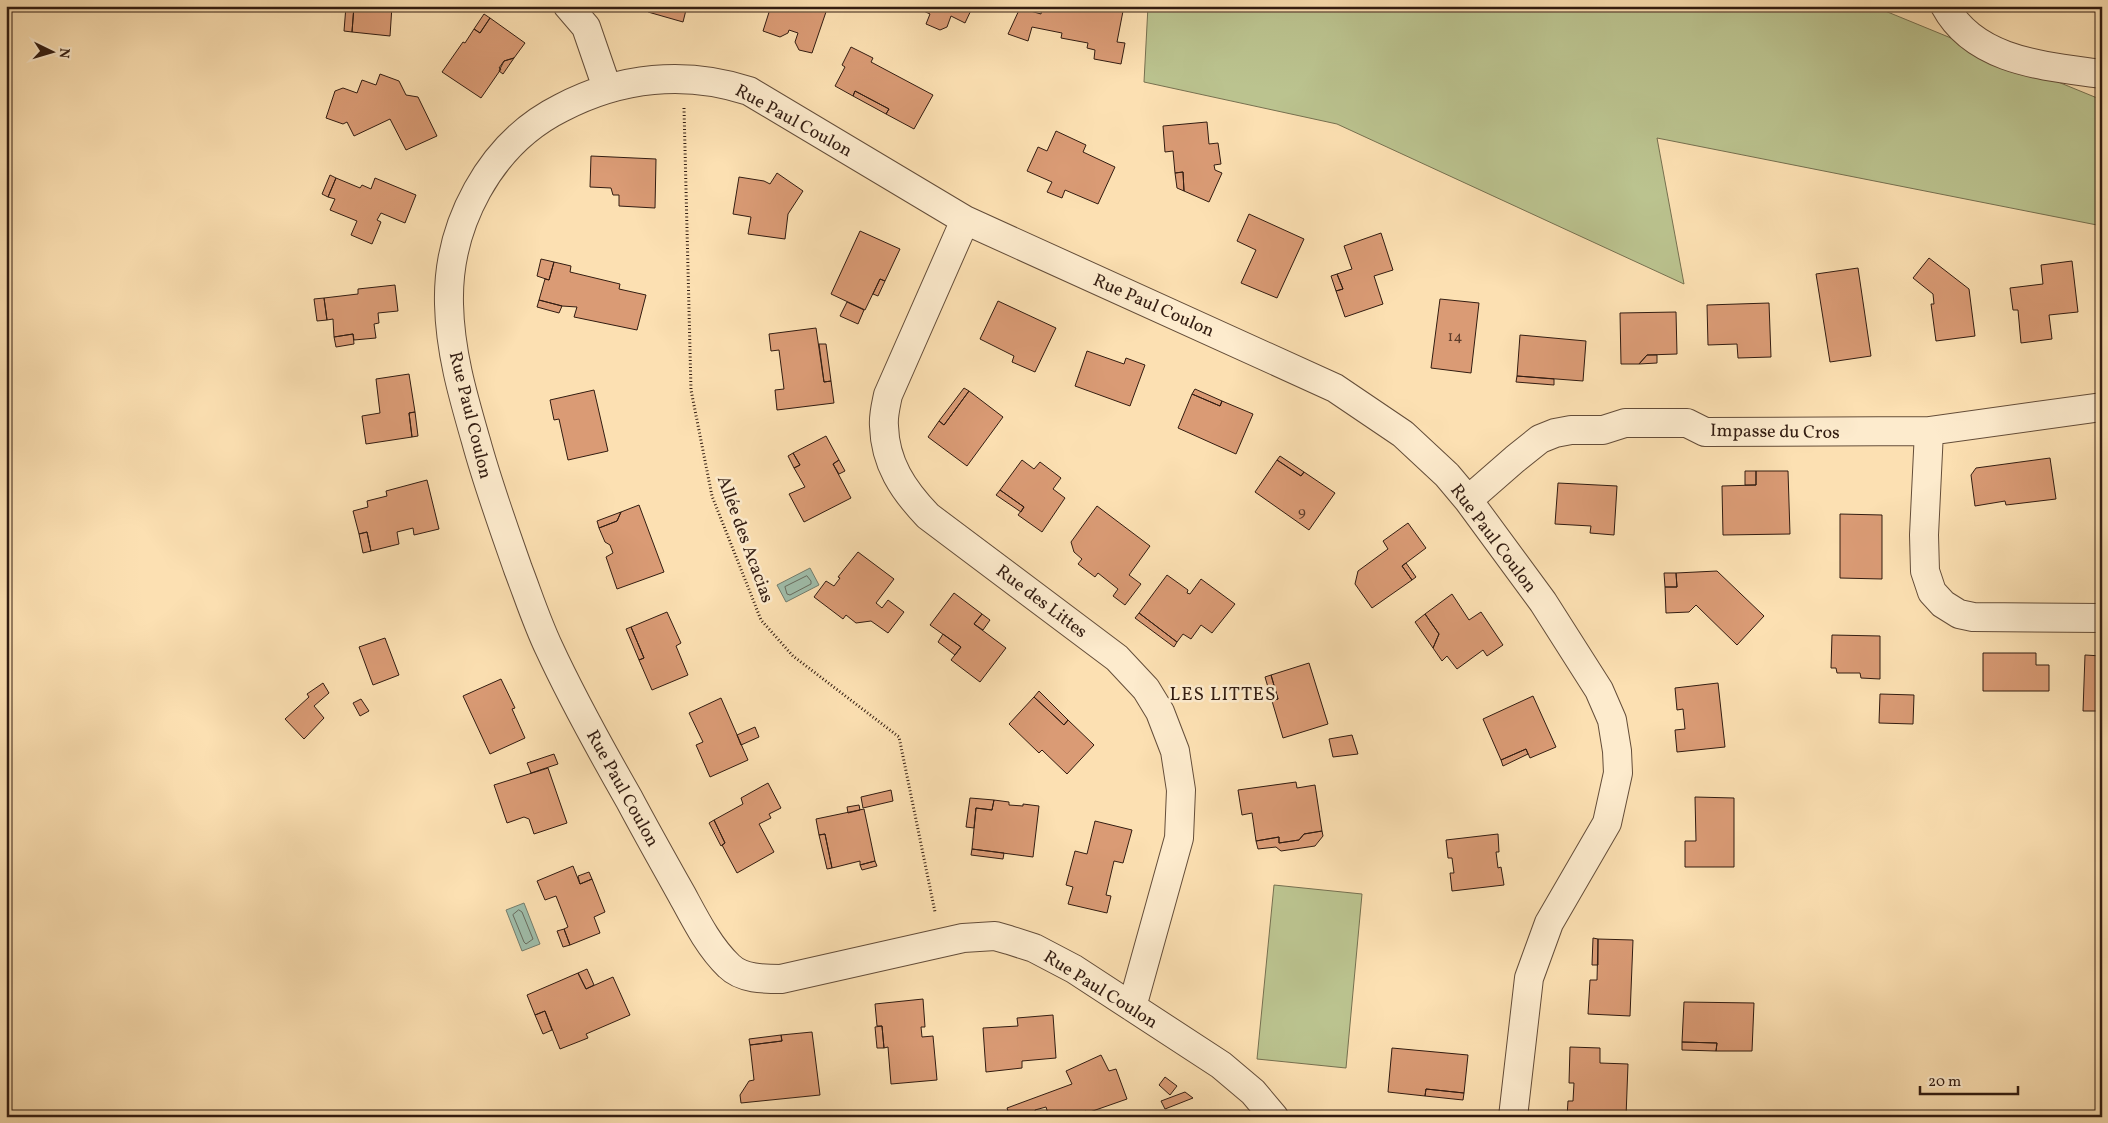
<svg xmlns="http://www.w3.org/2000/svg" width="2108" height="1123" font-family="Vollkorn,serif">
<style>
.green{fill:#bbc38f;stroke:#767050}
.water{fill:#9fbdaa;stroke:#737d6d}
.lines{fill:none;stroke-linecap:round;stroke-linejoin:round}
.shore{stroke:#686c5e;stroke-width:1}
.building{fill:#da9b75;stroke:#321c11}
.minor-casing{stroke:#644d39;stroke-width:30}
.tertiary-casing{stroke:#644d39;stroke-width:30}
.path{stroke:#321c11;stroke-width:3;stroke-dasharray:1 2.5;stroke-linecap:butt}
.minor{stroke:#fdebcd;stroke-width:28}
.tertiary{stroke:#fdebcd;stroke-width:28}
.labels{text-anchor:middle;stroke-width:5;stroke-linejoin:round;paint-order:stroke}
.number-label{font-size:15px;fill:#5c3c2a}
.street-label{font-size:18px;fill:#321c11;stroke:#fdebcd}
.neighbourhood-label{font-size:19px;letter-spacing:1px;fill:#321c11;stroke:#fdebcd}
</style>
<rect width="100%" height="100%" fill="#fce0b2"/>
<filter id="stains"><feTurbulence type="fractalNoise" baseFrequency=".004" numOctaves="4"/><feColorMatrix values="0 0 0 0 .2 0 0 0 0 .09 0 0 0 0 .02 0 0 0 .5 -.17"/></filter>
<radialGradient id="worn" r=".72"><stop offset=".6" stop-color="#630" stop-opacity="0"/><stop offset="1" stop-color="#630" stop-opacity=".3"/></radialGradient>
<!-- green -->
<path class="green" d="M1148,6h725l229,94v126l-445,-88 27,146 -347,-160 -193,-42z
M1274,885l88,9 -16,174 -89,-9z"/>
<!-- water -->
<path class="water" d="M810,568l9,17 -33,17 -9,-17z
M524,903l16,41 -18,7 -16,-41z"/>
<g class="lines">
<!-- shore -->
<path class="shore" d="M807,576l4,5v3l-21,11 -3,-1 -2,-7z
M519,910l3,2 11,27 -7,5 -2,-2 -11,-27z"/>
</g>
<!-- building -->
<path class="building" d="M346,6h8l-2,26 -8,-1z
M354,6h38l-2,30 -38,-4z
M645,6h42l-4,16 -35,-10 1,-4z
M771,6h57l-16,47 -13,-3 -4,-8 3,-9 -9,-3 -1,3 -8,4 -17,-6z
M913,6h60l-8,17 -14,-7 -4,11 -7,3 -14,-6 4,-10z
M1042,6h82l-7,36 8,1 -4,21 -27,-5 1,-9 -8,-2 1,-5 -27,-5 1,-5 -30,-6 -4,14 -20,-7 12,-26 21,6z
M484,14l6,4 -10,15 -6,-4z
M490,18l35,25 -11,15 -10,3 -5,7 2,1 -20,29 -39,-26 21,-30 2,1 9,-14 6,4z
M851,47l22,11 -2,4 62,33 -19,34 -28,-15 3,-5 -34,-18 -2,5 -18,-10 10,-19 -3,-2z
M514,58l-11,16 -4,-3 5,-10z
M380,74l19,7 7,14 12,2 19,39 -31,14 -16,-31 -36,17 -7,-14 -4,2 -17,-6 9,-27 8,-3 14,5 5,-13 14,5z
M855,91l34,18 -3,5 -33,-18z
M1207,122l2,22 9,-1 3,21 -7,1 1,5 7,3 -13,29 -25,-11 -1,-19 -8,1 -2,-22 -8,1 -2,-26z
M1056,131l30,14 -3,7 32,15 -17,37 -33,-14 -3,8 -15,-6 5,-10 -25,-11 11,-24 9,4z
M591,156l65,3 -1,49 -36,-2v-11h-6l-2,-7 -21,-1z
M1183,172l1,19 -7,-3 -2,-15z
M777,173l26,18 -15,23 -3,25 -37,-5 3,-17 -18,-3 6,-37 25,4 6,3z
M330,175l6,3 -8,19 -6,-3z
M336,178l24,10 2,-3 9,4 4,-11 41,17 -11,28 -24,-10 -4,7 4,2 -9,22 -21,-9 6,-14 -27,-11 5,-11 -7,-2z
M1249,214l55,25 -27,59 -36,-15 15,-33 -19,-9z
M860,231l40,18 -15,32 -5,-2 -15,31 -34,-16z
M1381,233l12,37 -19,6 9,28 -38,13 -9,-26 7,-2 -6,-15 15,-5 -8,-23z
M1929,258l40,31 6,47 -39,5 -5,-37h3l-1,-10 -20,-16z
M541,259l13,3 -5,18 -12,-4z
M2072,261l6,51 -29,3 3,24 -31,4 -3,-33h-5l-3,-22 33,-4 -2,-19z
M554,262l17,4 -1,6 50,12 -1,5 27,6 -9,35 -63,-13 3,-10 -15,-1 -23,-6 6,-21 4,1z
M1858,268l13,88 -41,6 -14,-88z
M1337,274l6,15 -7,2 -5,-15z
M880,279l5,2 -7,15 -5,-2z
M395,285l3,26 -20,2 1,10 -5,1 2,14 -22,2 -1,-6 -19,3 -1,-18 -6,1 -3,-22 34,-4v-5z
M324,298l3,22 -10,1 -3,-22z
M1440,299l39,4 -8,70 -40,-5z
M539,300l23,6 -3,7 -22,-6z
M998,301l58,27 -21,44 -23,-10 2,-6 -34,-17z
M847,302l17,8 -6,14 -18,-8z
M1769,303l2,54 -33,1 -1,-14 -29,1 -1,-40z
M1676,312l1,42 -30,1 -8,9h-18l-1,-51z
M816,328l8,54 7,-1 3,22 -57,7 -2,-20 9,-1 -5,-39 -8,1 -2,-17z
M353,334l1,10 -18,3 -2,-10z
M1520,335l66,6 -3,40 -66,-5z
M819,344h7l5,37 -7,1z
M1087,351l37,13 2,-6 19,7 -15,41 -55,-20z
M1647,355h10v8l-18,1z
M409,374l6,38 -6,1 3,24 -46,7 -4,-28 18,-3 -4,-34z
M1517,376l37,3v6l-38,-3z
M964,388l5,3 -25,34 -5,-4z
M1195,389l27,12 -2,5 -28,-12z
M594,390l14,61 -40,9 -9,-41 -5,1 -4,-20z
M969,391l34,26 -36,49 -39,-29 11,-16 5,4z
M1192,394l28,12 2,-5 31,13 -17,40 -58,-26z
M415,412l3,24 -6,1 -3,-24z
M826,436l13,24 -6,4 18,34 -47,24 -15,-28 16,-7 -11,-19 6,-3 -7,-12z
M793,453l7,12 -6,3 -6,-12z
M1280,456l24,16 -3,4 -24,-16z
M2050,458l6,41 -50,6 -1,-4 -30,5 -4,-31 5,-7z
M839,460l6,11 -6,3 -6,-10z
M1022,460l12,9 6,-7 21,16 -8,11 12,9 -23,34 -24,-17 6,-8 -24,-17z
M1277,460l24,16 3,-4 31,21 -26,37 -54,-38z
M1745,471h11v14h-11z
M1756,471h32l2,63 -67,1 -1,-49 34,-1z
M427,480l12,49 -25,6 -1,-7 -16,4 2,12 -28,7 -4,-19 -8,2 -6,-23 15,-4 -1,-6 20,-5 -1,-5z
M1558,483l59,3 -3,49 -24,-2 1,-7 -36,-2z
M1000,490l24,17 -3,5 -25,-17z
M639,505l25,67 -47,17 -11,-32 7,-4 -3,-8 -5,-3 -6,-14 18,-7 4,-9z
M1097,506l53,40 -21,29 12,9 -16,21 -12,-9 5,-7 -20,-16 -3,4 -17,-13 4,-5 -8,-7 -3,-10z
M621,512l-4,9 -18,7 -2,-7z
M1840,514l42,1v64l-42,-1z
M1408,523l18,25 -24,18 10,14 -40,28 -17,-24 3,-13 30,-22 -5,-8z
M367,532l4,19 -8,2 -4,-19z
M858,552l36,27 -18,24 6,5 6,-8 16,12 -16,21 -17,-12 -15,2 -10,-8 -3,4 -29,-22 12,-16 8,5 6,-8 -2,-1z
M1406,563l10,14 -4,3 -10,-14z
M1717,571l47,45 -27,29 -41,-40 -7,7 -23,1 -1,-26h12l-1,-14z
M1664,573h12l1,14h-12z
M1167,575l21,15 -1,3 3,1 11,-15 34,25 -23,29 -11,-8 -10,14 -8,-5 -6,8 -38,-29z
M954,593l28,21 -8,10 32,24 -26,34 -29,-22 10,-13 -31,-22z
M1452,594l17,26 12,-8 22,33 -16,11 -4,-6 -26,19 -10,-13 -5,5 -9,-13 6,-14 -14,-20z
M667,612l14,31 -5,3 12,29 -36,15 -13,-30 5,-2 -13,-31z
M1139,613l38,29 -3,5 -39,-29z
M982,614l8,6 -7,10 -9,-6z
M1425,614l14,20 -6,14 -18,-26z
M631,627l13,31 -5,2 -13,-31z
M943,634l18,13 -6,8 -17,-13z
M1832,635l48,1v43l-19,-1 -1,-5h-23l-1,-5h-5z
M385,638l14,37 -26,10 -14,-38z
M1983,653h53v12h13v26h-66z
M2085,655l17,1v55h-19z
M1309,663l19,61 -45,14 -11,-37 6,-2 -7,-24z
M1271,675l7,24 -6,2 -7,-24z
M501,679l14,29 -3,1 13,29 -35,16 -27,-58z
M323,683l6,10 -15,13 10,12 -20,21 -19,-20 24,-22 -2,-3z
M1718,683l7,64 -48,5 -2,-22 10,-1 -2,-20 -6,1 -2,-22z
M1039,691l29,29 -4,5 -30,-28z
M1880,694l34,1 -1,29 -34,-1z
M1533,696l23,51 -26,11 -4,-9 -25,11 -18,-41z
M1034,697l30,28 4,-5 26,25 -27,29 -25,-24 -3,3 -30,-29z
M721,698l27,62 -38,17 -14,-32 7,-3 -14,-29z
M361,699l8,12 -9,5 -7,-13z
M755,727l4,10 -18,8 -4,-10z
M1352,735l6,19 -25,3 -4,-18z
M1526,749l2,5 -25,12 -2,-6z
M554,754l4,10 -27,9 -4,-10z
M548,768l19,55 -33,11 -5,-15 -5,-2 -17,6 -13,-38z
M1296,782l1,6 18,-3 7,46 -18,3 -5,6 -20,3v-6l-23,4 -4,-28 -10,2 -4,-25z
M768,783l13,25 -12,6 2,4 -12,6 15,28 -37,21 -15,-28 3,-2 -11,-23 29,-16 -2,-6z
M891,790l2,11 -30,7 -2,-11z
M1695,797l39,1v69h-49v-26h11z
M970,798l24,2 -2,10 -16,-2 -2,20 -8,-1z
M994,800l15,2v3l14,1v-2l16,2 -6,51 -61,-8 4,-41 16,2z
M859,805l1,5 -12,3 -1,-6z
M864,809l11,52 -15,4v-4l-28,7 -7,-34 -6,1 -3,-16z
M714,820l11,23 -4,3 -12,-23z
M1095,821l37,9 -9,33 -9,-2 -8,34 5,1 -4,17 -39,-9 5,-17 -7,-2 9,-34 12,3z
M1322,831l1,5 -8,10 -34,5 -5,-4 -18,2 -2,-8 23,-4v6l20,-3 5,-6z
M825,834l7,34 -5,1 -8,-34z
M1498,834l1,18h-3l2,16 3,-1 3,18 -52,6 -2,-18h4l-2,-15h-4l-2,-18z
M972,849l32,4 -1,6 -32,-4z
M875,861l2,5 -15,4 -2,-5z
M573,866l7,18 12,-5 13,33 -11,5 6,16 -30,12 -6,-16 4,-2 -12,-31 -11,4 -8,-19z
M589,872l3,7 -12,5 -2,-8z
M564,929l6,16 -7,2 -6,-16z
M1593,938l5,1v26h-6z
M1598,939l35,1 -3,76 -42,-2 2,-34h7z
M587,969l7,16 -8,4 -8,-16z
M578,973l8,16 27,-12 17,38 -44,19 2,4 -28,11 -15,-38 -10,4 -8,-20z
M923,999l2,28h-4l1,10 11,-1 4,44 -46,4 -3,-37 -4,1 -2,-22h-5l-2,-22z
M1684,1002l70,1 -2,48h-36l1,-8 -35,-1z
M545,1011l7,19 -9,4 -8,-19z
M1053,1015l3,43 -34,3v7l-36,4 -3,-44 35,-2 -1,-8z
M882,1026l2,22h-7l-2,-21z
M812,1032l8,63 -79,8 -1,-8 9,-14 5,-1 -4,-35 32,-4 -1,-6z
M781,1035l1,6 -32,4 -1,-6z
M1682,1042l35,1 -1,8 -34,-1z
M1570,1047l30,1v15l28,1 -2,53h-59l1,-16h5l1,-18h-5z
M1392,1048l76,7 -4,38 -38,-4 -1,7 -37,-4z
M1101,1055l8,16 7,-2 11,30 -40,14 -1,-2 -8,3v3h-29l-3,-10 -11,3 1,7h-26l-3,-9 65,-24 -6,-13z
M1165,1077l12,9 -7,9 -11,-10z
M1426,1089l38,4 -1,7 -38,-4z
M1185,1092l8,6 -28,11 -4,-8z"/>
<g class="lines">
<defs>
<path id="minor" d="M568,6l18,21 21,61
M965,220l-77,175c-2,10 -5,21 -4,31 1,37 19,64 44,90l189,142 29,31 14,23 15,39 6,39 -2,48 -47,169
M1929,431l-5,104 1,36 7,21 11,12 16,10 14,3 129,1
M1468,500l47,-41 25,-20 15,-6 16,-3h32l22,-7h62l18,9 224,-1 173,-24
M1274,1117l-21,-25 -32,-27 -147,-96 -40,-21 -25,-8 -14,-4 -32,2 -182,41c-17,0 -39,0 -52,-13 -20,-19 -34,-47 -47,-71 -18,-32 -36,-64 -53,-96 -28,-49 -56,-99 -80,-151 -12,-25 -21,-53 -31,-79 -15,-43 -30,-84 -42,-128 -13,-45 -26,-89 -27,-137 -2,-78 40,-160 112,-196 59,-31 124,-38 188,-17l216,129 370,168 68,46 44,41 21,25 75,102 56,88 13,30 5,31 1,22 -11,50 -58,100 -20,55 -16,139"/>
<path id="tertiary" d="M1945,6c30,56 101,60 157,68"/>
</defs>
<!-- minor casing -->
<use href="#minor" class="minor-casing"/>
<!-- tertiary casing -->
<use href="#tertiary" class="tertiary-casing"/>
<!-- path -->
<path class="path" d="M684,108l7,282 21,106 49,124 32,36 106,81 36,175"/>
<!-- minor -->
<use href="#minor" class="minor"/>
<!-- tertiary -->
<use href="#tertiary" class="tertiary"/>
</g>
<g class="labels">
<!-- number labels -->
<g class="number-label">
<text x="1455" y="341">14</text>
<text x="1302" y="516">9</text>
</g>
<!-- street labels -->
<g class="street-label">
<text transform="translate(794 120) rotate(29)" y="6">Rue Paul Coulon</text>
<text transform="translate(1154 305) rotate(24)" y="6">Rue Paul Coulon</text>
<text transform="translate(471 415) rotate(76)" y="6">Rue Paul Coulon</text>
<text transform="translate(1775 431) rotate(1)" y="6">Impasse du Cros</text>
<text transform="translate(1494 538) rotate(53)" y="6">Rue Paul Coulon</text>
<text transform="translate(746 539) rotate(70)" y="6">Allée des Acacias</text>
<text transform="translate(1042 601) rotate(37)" y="6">Rue des Littes</text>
<text transform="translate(623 788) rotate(61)" y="6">Rue Paul Coulon</text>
<text transform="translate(1101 989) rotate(32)" y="6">Rue Paul Coulon</text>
</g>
<!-- neighbourhood labels -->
<g class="neighbourhood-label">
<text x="1223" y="700">LES LITTES</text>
</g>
</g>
<!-- margin -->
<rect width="2108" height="1123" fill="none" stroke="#fce0b2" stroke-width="25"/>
<rect x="8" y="8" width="2093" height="1108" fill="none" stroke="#321c11" stroke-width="2.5"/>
<rect x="12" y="12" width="2083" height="1098" fill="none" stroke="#321c11"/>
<!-- north arrow -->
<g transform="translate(52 52) rotate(95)" stroke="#fdebcd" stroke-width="4" paint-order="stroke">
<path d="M0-4L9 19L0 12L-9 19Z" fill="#321c11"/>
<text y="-8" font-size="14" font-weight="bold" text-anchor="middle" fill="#321c11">N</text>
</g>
<!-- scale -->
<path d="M1920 1086v8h98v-8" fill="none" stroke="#321c11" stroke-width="2.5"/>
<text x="1928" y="1086" font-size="15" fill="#321c11" stroke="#fdebcd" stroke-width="4" paint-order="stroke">20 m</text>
<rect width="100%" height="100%" filter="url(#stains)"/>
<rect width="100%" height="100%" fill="url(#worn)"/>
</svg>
